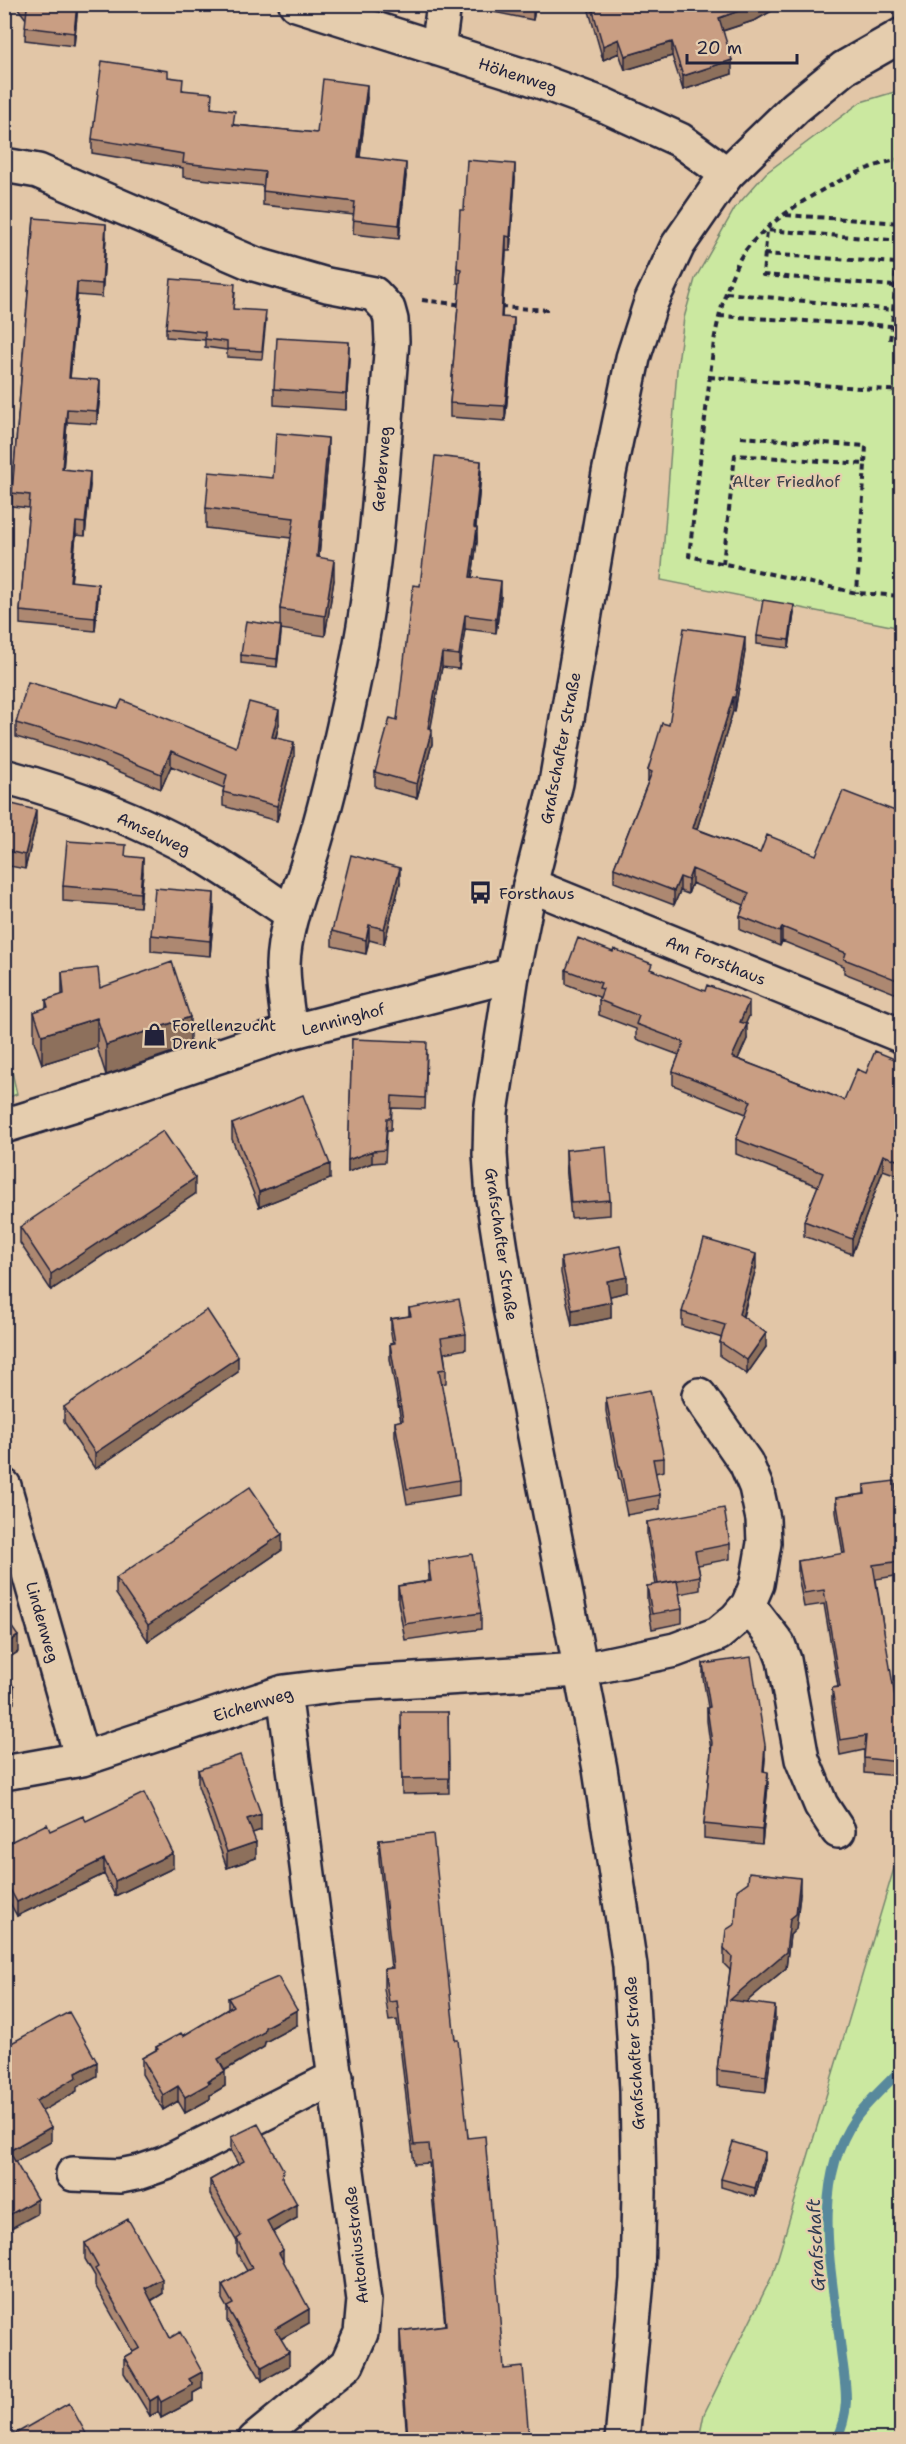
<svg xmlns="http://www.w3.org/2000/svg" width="906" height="2444" font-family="'Shantell Sans',sans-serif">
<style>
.green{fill:#cbe8a0;stroke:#76856e;stroke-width:1.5}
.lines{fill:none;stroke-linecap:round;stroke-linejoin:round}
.stream{stroke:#59899c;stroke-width:10}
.minor-casing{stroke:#22223b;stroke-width:38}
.tertiary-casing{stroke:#22223b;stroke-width:38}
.path{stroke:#22223b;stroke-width:4;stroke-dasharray:6 4.5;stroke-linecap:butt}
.minor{stroke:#e5cdae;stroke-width:33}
.tertiary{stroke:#e5cdae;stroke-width:33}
.wall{fill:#ad8871;stroke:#22223b;stroke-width:1.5}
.shaded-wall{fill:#8d6f5c;stroke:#22223b;stroke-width:1.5}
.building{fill:#c99e83;stroke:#22223b;stroke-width:1.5}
.labels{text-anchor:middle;stroke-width:4.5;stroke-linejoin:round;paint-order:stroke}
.street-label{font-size:16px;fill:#22223b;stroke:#e5cdae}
.park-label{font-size:16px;fill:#3b404a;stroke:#e5cdae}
.poi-label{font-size:16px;fill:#22223b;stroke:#e5cdae;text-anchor:start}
.water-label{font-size:18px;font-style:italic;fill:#303c53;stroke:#e5cdae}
</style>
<rect width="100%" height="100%" fill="#e2c6a7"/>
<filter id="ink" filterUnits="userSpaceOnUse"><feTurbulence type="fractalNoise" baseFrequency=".0167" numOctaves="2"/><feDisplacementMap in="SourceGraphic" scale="12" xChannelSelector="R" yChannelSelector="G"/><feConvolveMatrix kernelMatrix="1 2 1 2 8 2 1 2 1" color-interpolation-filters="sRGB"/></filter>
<g filter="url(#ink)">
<!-- green -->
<path class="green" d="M901,90v538l-240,-48 16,-210 7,-52 11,-39 40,-71 31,-35 95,-71z
M5,1041l12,53 -12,5h-1z
M901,1845v594h-202l5,-25 69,-140z"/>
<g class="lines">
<!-- stream -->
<path class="stream" d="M836,2440c16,-33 9,-55 5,-89 -8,-74 -32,-166 14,-232 13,-18 32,-34 47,-51"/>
<defs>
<path id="minor" d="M296,4l235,74 73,27 76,35 47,34
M438,49l6,-45
M4,165l34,6 216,93 73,21 47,9 14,15 3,11 1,21c-9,111 -14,224 -37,333 -12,59 -25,119 -43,177 -11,37 -28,75 -29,114 0,22 4,45 7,67
M4,776c67,18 136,44 196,78 32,19 62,40 92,60
M530,885l372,151
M4,1126l94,-29 192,-65 222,-57
M4,1486l78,273
M748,1605l30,39 6,16 18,99 19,46 17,26
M4,1773l78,-14 202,-67 64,-8 232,-14 95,-20 43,-16 18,-15 12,-14 9,-21 7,-41 -1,-24 -7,-32 -10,-24 -47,-68
M73,2174l47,2 20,-4 26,-9 170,-86
M255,2440l92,-76 14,-31 3,-33 -80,-608"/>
<path id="tertiary" d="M622,2440l15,-160 2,-88 -2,-102 -7,-124 -30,-197 -90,-461 -17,-110 -3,-44 1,-42 21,-137 18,-90 26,-102 53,-310 24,-115 18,-56 27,-57 49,-71 69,-67 48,-39 58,-33"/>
</defs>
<!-- minor casing -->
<use href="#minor" class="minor-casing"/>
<!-- tertiary casing -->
<use href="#tertiary" class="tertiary-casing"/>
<!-- path -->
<path class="path" d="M902,159c-48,7 -142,60 -164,103 -12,25 -19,53 -24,79l-25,215 168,37 45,3
M786,215l116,8
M764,254l132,9
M894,286l-131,-11 4,-45 135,11
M726,293l167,17
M422,300l41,5
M500,307l49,3
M719,316l173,10 6,-85
M890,340l2,-14
M709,377l193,14
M741,437l125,9 -1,18
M723,564l12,-109 130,9 -8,129"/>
<!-- minor -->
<use href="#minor" class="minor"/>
<!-- tertiary -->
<use href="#tertiary" class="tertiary"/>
</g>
<!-- wall -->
<path class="wall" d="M17,4h61l-4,42 -49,-6 1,-21 -9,-12z
M493,4h43l-3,16 -40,-8z
M587,4h56l1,2 131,-2v5l-19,11 -33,11 9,43 -49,16 -11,-34 -47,14 -6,-17 -16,7z
M168,77l15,13 29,18 23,17 82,8 50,-35 -7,59 46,19 -7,63 -46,-5 1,-19 -91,-10v-19l-80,-9v-9l-91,-15v-14z
M515,178l-5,73h-4l-4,66 12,16 -9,88 -55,-4v-14l10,-120h-3v-15l7,-58z
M34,218l72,19 -4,60 -25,-2 -7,83 30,15 -3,31 -30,-2 -4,47 27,16 -5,51 -9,-1 -5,46 27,16 -3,34 -75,-7v-13l9,-103 -17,-2v-13z
M235,293l-2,16 33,10 -4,40 -35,-2v-7l-22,-3v-7l-39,-3v-9z
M349,358l-3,52 -72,-5v-16z
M328,459l-9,98 15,23 -9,56 -44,-7 -4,38 -36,-4v-8l39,-29v-17l11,-71 -85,-10v-20l67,-30z
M481,475l-5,52 1,15 -5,35 29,19 -5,37 -31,-4 -6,40 -17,-2 -12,62 2,15 -15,54 -42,-11v-15l22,-52 23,-134z
M794,613l-5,35 -32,-4v-8z
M745,651l-10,60h-2l-36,118 63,24 56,2 79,-44 7,-1v186l-58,-23v-7l-62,-25 -2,5 -40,-16v-14l4,-11 -52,-22 -4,11 -8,-3 -6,14 -60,-23v-14l34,-86v-12l21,-45z
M16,723l220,24 43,-23 -3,14 18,19 -17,64 -54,-15v-14l1,-4 -53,-22 -10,23 -74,-31 -71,-21z
M4,802l32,22 -11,45 -21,-4z
M126,856l17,16 -3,35 -77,-6v-15z
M400,883l-16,61 -15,-4 -3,14 -34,-8v-15z
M214,909l-4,47 -59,-5v-16z
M566,970h86l97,46 -4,8 2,15 -9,20 106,41 22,-27 36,-11v115l-19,-7 -31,84 -48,-18v-15l14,-35 -82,-32v-15l10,-25 -73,-29v-14l6,-16 -43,-16v-10l-37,-14v-18l-33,-13z
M62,972l38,16 90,58 -84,29 -9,-28 -55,17 -8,-23v-29l12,-4v-8l16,-5z
M352,1039l75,14 -2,56 -33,-1 -1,22h-4l-2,32 -13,1 -24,9z
M232,1124l98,55 -71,28 -27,-68z
M566,1150l44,50v15l-39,3 -5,-53z
M195,1194l-144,96 -31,-47v-16z
M561,1258l66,34 -17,4 1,22 -39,8 -11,-53z
M756,1268l-13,49 23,30 -19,27 -27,-18v-14l2,-4 -40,-12v-14z
M409,1308l57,26v15l-22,4 2,16v14l-5,1 18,96v15l-52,9 -12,-68v-14l6,-1 -11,-62v-15h3l-2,-10v-15l18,-3z
M238,1372l-143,97 -31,-47v-15z
M606,1398l58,60v13l-9,2 5,22v14l-33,6 -7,-35h-1l-13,-69z
M864,1485l36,35v15h-3l4,26v14l-25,4 25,168 -2,29 -35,-3v-23l-24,5 -8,-53v-14l6,-1 -14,-83 -20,3 -6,-31v-15l45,-7 -7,-42v-14l28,-4z
M647,1522l83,22v15l-32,6 2,11v14l-21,4 3,15v14l-30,6 -5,-29v-14l9,-1 -9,-49z
M282,1550l-134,91 -32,-47v-16z
M428,1561l53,52v16l-76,11 -7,-38v-16l31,-5z
M703,1664l62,94 -1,13 4,14 -6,59 -58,-6v-14l7,-73 -4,-30v-13l1,-1 -5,-29z
M448,1712l1,81 -47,1 -1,-66z
M198,1770l63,60 -9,3 4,25 -29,10 -29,-82z
M86,1821l87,47 -58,28 -11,-22 -87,42 -13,-24v-47l46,-14z
M379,1840l76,200 13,98 36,231 25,70h-122l-7,-89v-19l45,-6 -16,-162 -15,1 -17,-144 -8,1 -5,-33v-19l7,-1 -12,-109z
M800,1894l-4,35 -6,6 -4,33 -40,34 29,19 -9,71 -49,-6v-16l13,-100 -6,-6v-16z
M228,1998l69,27 -32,17 -1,5 -40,24 1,15 -15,9v4l-25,14 -7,-12 -15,9 -21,-36v-16l14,-8v-3l27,-11 45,-27z
M231,2137l52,43 14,38 -24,14 10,28 26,63 -28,16 8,27 -27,15 -35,-60v-13l-5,-9v-14l25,-14 -10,-18v-11l-27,-48v-14l28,-16 -7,-13z
M765,2160l-10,37 -34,-10v-8z
M85,2243l77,51 -11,7 19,37 32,50 -9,5v8l-32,17 -3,-6 -8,4 -26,-43v-16l9,-5 -38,-67v-9l-10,-17z"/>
<!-- shaded-wall -->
<path class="shaded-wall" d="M77,4h1l-4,42v-13z
M533,4h3l-3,16z
M758,4h17v5l-19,11 -37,12v-14z
M619,39v14l-16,7v-14z
M672,42v14l-47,14v-14z
M732,60v14l-49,16v-14z
M367,85v13l-9,73v-14z
M406,163v13l-7,63v-14z
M515,164v14l-5,73v-14z
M106,224v13l-4,60v-13z
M506,236v15l-5,81v-15z
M77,282v13l-8,96v-13z
M514,318v15l-9,88v-15z
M349,342v16l-3,52v-16z
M100,380v13l-3,31v-13z
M67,409v13l-5,60v-13z
M328,438v21l-11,118v-20z
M481,461v14l-7,66v-14z
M90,472v13l-5,51v-13z
M76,522v13l-6,59v-13z
M477,528v14l-7,49v-14z
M334,560v20l-9,56v-20z
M501,581v15l-5,37v-14z
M98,584v13l-3,34v-13z
M794,605v8l-5,35v-8z
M465,615v14l-6,40v-14z
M281,626v9l-4,32v-8z
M745,637v14l-10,60v-14z
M442,653v14l-14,76v-15z
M733,697v14l-40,131v-14z
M279,710v14l-7,27v-14z
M432,729v15l-15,54v-14z
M294,742v15l-17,64v-15z
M171,751v15l-10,23v-15z
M36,810v14l-11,45v-14z
M143,858v14l-3,35v-14z
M400,868v15l-16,61v-15z
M692,869v14l-4,11v-14z
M680,877v14l-6,14v-14z
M214,893v16l-4,47v-15z
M369,925v15l-3,14v-14z
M782,927v14l-2,5v-14z
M749,1001v15l-9,21v-15z
M190,1017v29l-84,29v-30z
M97,1018v29l-55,17v-29z
M747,1024v15l-15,33v-15z
M372,1151v12l-24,9v-12z
M883,1155v15l-31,84v-15z
M330,1164v15l-71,28v-15z
M195,1178v16l-144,96v-16z
M756,1254v14l-17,60v-14z
M627,1277v15l-20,5v-16z
M611,1302v16l-39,8v-16z
M766,1333v14l-19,27v-14z
M238,1357v15l-143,97v-16z
M282,1534v16l-134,91v-16z
M18,1636v16l-14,9v-16z
M14,1687v16l-10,7v-16z
M901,1733v14l-2,29v-14z
M765,1745v13l-2,27v-14z
M768,1772v13l-6,59v-14z
M261,1814v16l-14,5v-16z
M256,1842v16l-29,10v-16z
M173,1853v15l-58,28v-15z
M104,1859v15l-87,42v-14z
M800,1878v16l-4,35 -6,6 -4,33 -56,48v-16l60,-81z
M775,2006v15l-9,71v-16z
M297,2010v15l-32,17 -1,5 -46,27v-15l47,-32z
M97,2062v14l-20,11v4l-41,24v-14l40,-28z
M225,2071v15l-15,9v4l-25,14v-16l23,-16z
M178,2086v15l-15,9v-15z
M51,2127v15l-42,23v-14z
M765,2152v8l-10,37v-9z
M37,2199v15l-33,18v-14z
M297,2204v14l-30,17v-14z
M283,2250v14l-4,-11z
M162,2279v15l-17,10v-16z
M309,2309v14l-34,19v-13z
M289,2352v14l-27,15v-14z
M202,2372v16l-9,5v8l-32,17v-16l28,-23z
M158,2396v16l-8,4v-15z"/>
<!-- building -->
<path class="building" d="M25,4h52l-3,29 -49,-6 2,-19z
M521,4h12v3z
M591,4h52l1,2 5,-2h109l-39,14 13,42 -49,16 -11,-34 -47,14 -6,-17 -16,7z
M102,61l66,10v6l15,2 -1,11 30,3 -1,15 24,3 -2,14 84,8 6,-54 44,6 -9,72 48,6 -7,62 -46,-5 2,-18 -92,-11 2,-19 -82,-9 1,-9 -92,-15z
M467,160l48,4 -5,73 -4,-1 -5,81 13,1 -9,88 -55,-3 11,-134 -4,-1 3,-58h4z
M34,218l72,6 -4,60 -25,-2 -8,96 31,2 -3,31 -30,-2 -5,60 28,3 -5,51 -9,-1 -6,59 28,3 -3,34 -75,-7 10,-116 -18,-2z
M171,279l64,5 -2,25 33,2 -4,40 -35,-2v-7l-22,-3v-7l-39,-4z
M277,338l72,4 -3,52 -72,-5z
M276,433l52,5 -11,119 17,3 -9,56 -45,-7 14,-91 -88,-10 3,-36 64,6z
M435,456l46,5 -7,66 3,1 -7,49 31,4 -5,38 -31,-4 -6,40 -17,-2 -14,75 4,1 -15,55 -42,-12 15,-54 7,2 16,-135 7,1z
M763,600l31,5 -5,35 -32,-4z
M246,621l35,5 -4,33 -36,-4z
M684,628l61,9 -10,60h-2l-40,131 67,25 7,-18 49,20 27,-64 52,20 7,-1v172l-58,-23 2,-6 -64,-26 -2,5 -40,-16 9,-23 -57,-24 -4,11 -8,-3 -6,14 -60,-23 38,-96 -4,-2 14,-47 7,2z
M28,682l90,26 4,-8 114,47 13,-45 30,8 -7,27 22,5 -17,64 -54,-14 4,-17 -56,-24 -10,23 -74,-30 -71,-21z
M4,802l32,8 -11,45 -21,-5z
M67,841l59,4 -1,11 18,2 -3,35 -77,-7z
M351,855l49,13 -16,61 -15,-4 -3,15 -34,-9z
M155,888l59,5 -4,48 -59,-6z
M578,938l35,14 1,-3 38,15 -2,5 55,22 2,-6 42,16 -9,21 7,2 -15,33 112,43 13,-31 9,4 9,-22 27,11v100l-19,-7 -31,84 -48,-18 19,-48 -87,-34 15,-38 -78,-30 11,-29 -48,-18 3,-8 -40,-16 4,-11 -4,-1 2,-5 -35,-13z
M172,962l18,55 -84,28 -9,-27 -55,17 -8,-23 14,-5 -2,-7 18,-6 -2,-22 36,-4 2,20z
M352,1039l75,3 -2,56 -33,-2 -1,22h-4l-2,32 -13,1 -24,9z
M303,1095l27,69 -71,28 -27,-68z
M163,1131l32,47 -144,96 -31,-47z
M606,1146l4,54 -39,3 -5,-53z
M704,1239l52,15 -17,60 27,19 -19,27 -27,-18 5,-17 -43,-13z
M620,1246l7,31 -20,4 4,21 -39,8 -11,-52z
M459,1299l7,35 -25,4 5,31 -7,1 20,110 -52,9 -12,-67 8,-2 -13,-76 5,-1 -4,-24 20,-3 -2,-8z
M207,1310l31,47 -143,96 -31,-46z
M650,1390l14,68 -11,1 7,36 -33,6 -7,-35h-1l-13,-68z
M895,1481l5,39 -5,1 6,40 -28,4 28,168 -2,29 -35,-4 2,-22 -26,4 -8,-52 8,-1 -16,-97 -20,3 -6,-32 47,-8 -9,-55 29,-4 -1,-9z
M250,1487l32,47 -134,91 -32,-47z
M724,1508l6,36 -35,7 5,25 -42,8 -11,-62z
M472,1554l9,59 -76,11 -7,-38 33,-5 -3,-20z
M677,1581l5,28 -30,5 -5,-28z
M4,1616l14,20 -14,9z
M751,1657l14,88 -2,26 5,1 -6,58 -58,-6 8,-81 -5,-35 3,-1 -7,-43z
M4,1673l10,14 -10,7z
M401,1712h47l1,66 -47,1z
M240,1755l21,59 -14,5 9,23 -29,10 -29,-82z
M144,1793l29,60 -58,28 -11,-22 -87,43 -13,-24v-33l43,-21 3,7 33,-15 3,5z
M433,1834l22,206h3l10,98 17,-2 19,233 19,-2 6,72h-121l-8,-108 46,-6 -17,-181 -15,1 -17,-144 -8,1 -5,-33 9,-1 -14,-128z
M749,1872l51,6 -4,36 -6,5 -4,33 -56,48 45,6 -9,70 -49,-6 15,-113 -8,-9 2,-18 9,-6 2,-34 11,-8z
M278,1977l19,33 -32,17 -1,5 -46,27 7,12 -17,10 2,2 -25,14 -7,-11 -15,9 -21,-37 16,-9 -2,-2 25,-14 2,3 50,-30 -5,-8z
M69,2012l28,50 -21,11 1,4 -41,24 15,26 -42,24 28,48 -33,19v-171z
M258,2124l25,45 -1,8 15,27 -30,17 16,29 -4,3 30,56 -34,20 14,23 -27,15 -35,-60 6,-3 -11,-19 30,-17 -15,-29 4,-3 -31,-56 34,-19 -13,-24z
M733,2142l32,10 -10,36 -34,-9z
M128,2219l34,60 -17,9 25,50 10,-6 22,40 -13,7 4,6 -32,17 -3,-6 -8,5 -26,-44 16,-9 -45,-79 3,-2 -13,-24z
M69,2403l20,36h-80l-1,-1z"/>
</g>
<!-- icons -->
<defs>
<symbol id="bus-bare" viewBox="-9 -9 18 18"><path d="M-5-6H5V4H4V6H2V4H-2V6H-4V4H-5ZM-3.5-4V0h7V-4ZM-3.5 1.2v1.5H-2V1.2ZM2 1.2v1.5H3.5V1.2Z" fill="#22223b" stroke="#e5cdae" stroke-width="2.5" paint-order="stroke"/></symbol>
<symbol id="shop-bare" viewBox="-9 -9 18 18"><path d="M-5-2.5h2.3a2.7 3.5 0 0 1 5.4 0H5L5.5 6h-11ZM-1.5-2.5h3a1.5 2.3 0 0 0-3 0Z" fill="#22223b" stroke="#e5cdae" stroke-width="2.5" paint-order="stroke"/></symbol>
</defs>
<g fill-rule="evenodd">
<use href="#bus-bare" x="464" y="876" width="33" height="33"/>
<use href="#shop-bare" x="138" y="1018" width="33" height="33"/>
</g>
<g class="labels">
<!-- street labels -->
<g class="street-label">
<text transform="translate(518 75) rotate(18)" y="6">Höhenweg</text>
<text transform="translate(381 469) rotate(-85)" y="6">Gerberweg</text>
<text transform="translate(560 748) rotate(-79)" y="6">Grafschafter Straße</text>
<text transform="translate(154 833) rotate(25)" y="6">Amselweg</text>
<text transform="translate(716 960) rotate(22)" y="6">Am Forsthaus</text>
<text transform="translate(343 1019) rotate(-15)" y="6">Lenninghof</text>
<text transform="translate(502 1244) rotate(82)" y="6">Grafschafter Straße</text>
<text transform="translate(43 1622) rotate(74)" y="6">Lindenweg</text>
<text transform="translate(253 1704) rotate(-17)" y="6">Eichenweg</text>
<text transform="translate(634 2053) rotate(-93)" y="6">Grafschafter Straße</text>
<text transform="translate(356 2245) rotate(-96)" y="6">Antoniusstraße</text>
</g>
<!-- park labels -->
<g class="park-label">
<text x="786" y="487">Alter Friedhof</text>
</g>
<!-- poi labels -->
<g class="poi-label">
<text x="499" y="899">Forsthaus</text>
<text x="172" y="1031">Forellenzucht<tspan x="172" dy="18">Drenk</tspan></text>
</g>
<!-- water labels -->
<g class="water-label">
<text transform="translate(816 2245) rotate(-93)" y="6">Grafschaft</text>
</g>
</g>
<!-- margin -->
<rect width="906" height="2444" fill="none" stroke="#e5cdae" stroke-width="24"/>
<rect x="12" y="12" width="882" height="2420" fill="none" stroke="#22223b" stroke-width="2" filter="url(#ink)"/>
<!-- scale -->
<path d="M687 54v9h110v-9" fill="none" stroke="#22223b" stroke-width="3"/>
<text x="696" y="54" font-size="18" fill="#22223b" stroke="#e5cdae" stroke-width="4.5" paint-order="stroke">20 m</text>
</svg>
